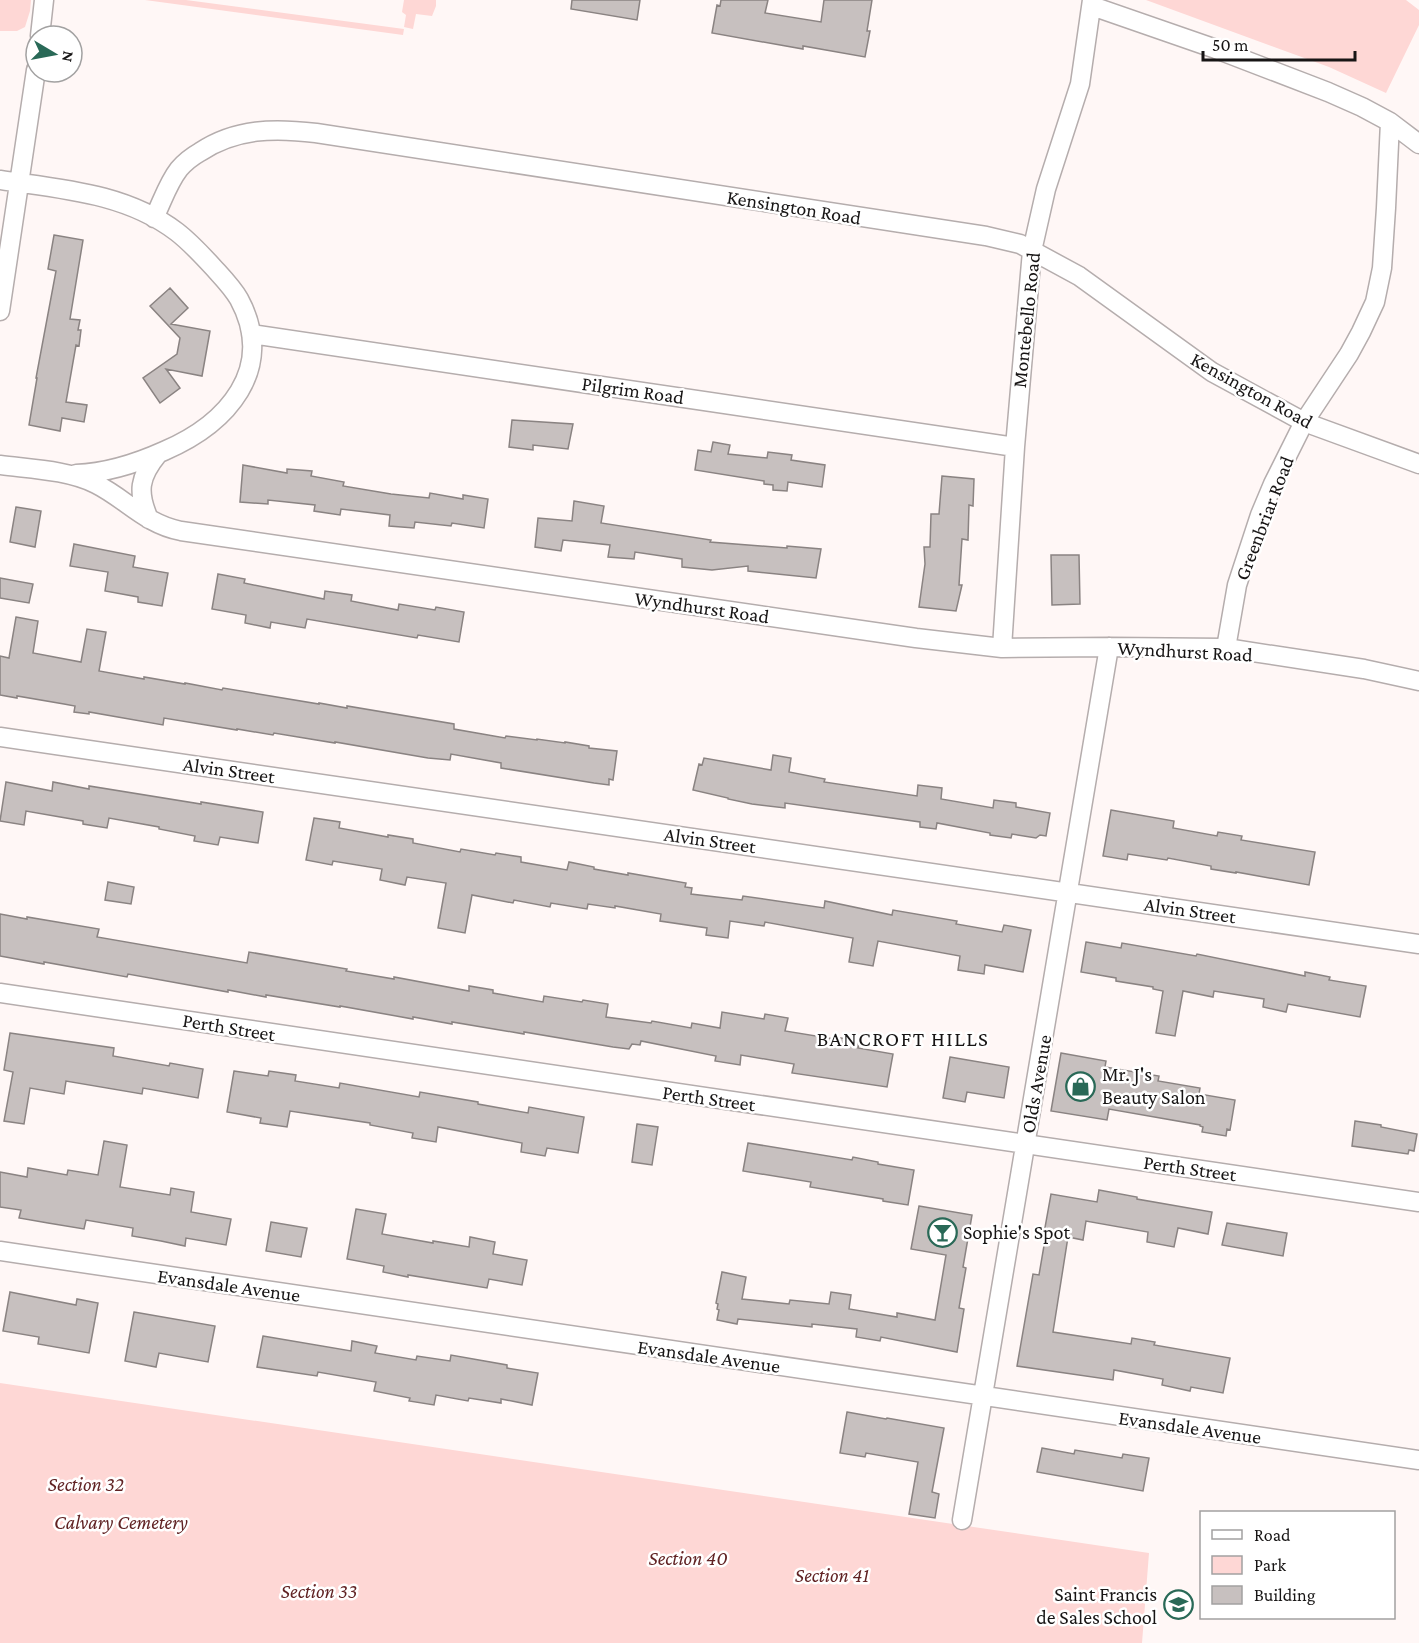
<svg xmlns="http://www.w3.org/2000/svg" width="1419" height="1643" font-family="'Crimson Pro',serif">
<style>
.green{fill:#fed7d5}
.building{fill:#c7c0bf;stroke:#8a8382;stroke-width:1.5}
.lines{fill:none;stroke-linecap:round;stroke-linejoin:round}
.minor-casing{stroke:#b5adad;stroke-width:21}
.minor{stroke:#fff;stroke-width:18}
.labels{text-anchor:middle;stroke-width:5;stroke-linejoin:round;paint-order:stroke}
.street-label{font-size:20px;fill:#171515;stroke:#fff}
.poi-label{font-size:20px;fill:#171515;stroke:#fff;text-anchor:start}
.park-label{font-size:20px;font-style:italic;fill:#602223;stroke:#fff}
.neighbourhood-label{font-size:21px;letter-spacing:1.5px;fill:#171515;stroke:#fff}
</style>
<rect width="100%" height="100%" fill="#fff7f6"/>
<!-- green -->
<path class="green" d="M0,0h31l-1,11 -5,16 -8,4h-17z
M145,0h41l218,29 -1,6z
M404,0h32v6l-4,10 -16,-2 -3,15 -9,-2 2,-12 -4,-3z
M1146,0h260l13,10v15l-33,68 -57,-26z
M0,1383l1149,170 -7,90h-1142z"/>
<!-- building -->
<path class="building" d="M572,0h68l-3,20 -66,-11z
M721,0h47l-3,13 56,9 3,-22h48l-5,31h3l-5,26 -62,-11v3l-91,-16 5,-28 3,1z
M54,235l29,5 -13,79 10,1 -2,10h3l-2,16 -3,-1 -10,57 21,3 -3,17 -22,-4 -2,13 -31,-6 8,-47h-1l20,-107 -8,-2z
M170,288l18,20 -17,16 39,7 -8,45 -36,-7 14,19 -20,15 -17,-25 34,-24 3,-16 -30,-32z
M512,420l61,4 -5,25 -35,-4v5l-24,-3z
M713,442l17,3 -2,9 39,4 1,-6 24,3 -1,5 34,5 -3,22 -34,-5 -1,9 -14,-1v-5l-9,-1v-3l-69,-11 3,-20 13,2z
M243,465l44,8v-4l25,2 -1,5 33,6 -1,4 48,8 38,4 1,-5 33,6v-4l25,4 -4,29 -32,-5 -1,3 -36,-4 -1,6 -25,-2 1,-11 -49,-6 -1,6 -26,-4 1,-6 -47,-5v4l-28,-2z
M942,476l32,3 -1,27 -4,-1 -1,35 -6,-1 -3,46h3l-6,26 -37,-4 6,-43 -1,-17h6l1,-33h8z
M574,501l30,5 -3,17 110,17 -1,2 77,6v-2l34,3 -5,29 -68,-7v-5l-36,4 -30,-3v-8l-47,-7 -1,7 -26,-2 2,-12 -47,-5 -2,11 -26,-4 3,-29 34,3z
M16,507l25,4 -6,36 -25,-5z
M74,544l61,12 -2,11 35,6 -6,33 -24,-4v-5l-33,-6 3,-19 -38,-6z
M1051,555h28l1,49 -28,1z
M218,574l27,5 -1,4 80,16 1,-8 27,4 -1,6 47,9 1,-6 36,6 1,-3 28,5 -5,30 -41,-7 -1,3 -110,-19 -2,9 -34,-6 -1,6 -25,-5 1,-8 -34,-6z
M0,578l33,6 -4,19 -29,-5z
M16,617l22,4 -5,32 48,9 6,-33 19,3 -7,39 45,8v-2l41,7v-1l37,7 1,-2 96,16v-1l28,5v-2l107,18v5l51,9 1,-2 31,4v-1l28,4v-1l24,4v2l28,3 -4,29 -4,-1v6l-15,-2 -93,-15v-5l-50,-9 -1,6 -22,-2 -93,-16v1l-61,-10 -1,2 -36,-6v1l-73,-12 -1,7 -74,-13v2l-15,-2 1,-6 -11,-2 -47,-8v2l-17,-3v-39l9,2z
M773,755l18,3 -2,14 36,7 -1,3 93,14 1,-11 24,3 -1,11 52,9 1,-8 22,3v4l34,6 -4,23 -6,-1 -4,3 -24,-4 -1,4 -21,-3v-2l-53,-10 -1,6 -16,-2v-5l-135,-19v5l-33,-4 -24,-5v-1l-35,-8 6,-26 3,1 2,-7 67,12z
M6,782l46,9 1,-9 36,7v-3l112,18v-2l62,10 -5,31 -38,-6 -2,8 -24,-4 1,-5 -36,-7v-2l-50,-9 -2,10 -24,-4v-3l-57,-10 -2,14 -24,-4z
M1111,810l63,11 -1,7 44,8 1,-4 24,4 -1,4 74,12 -6,33 -73,-13v1l-25,-4v-3l-43,-8 -1,2 -39,-6 -1,6 -24,-4z
M314,818l26,4 -1,6 49,9v-2l25,4v4l47,9 1,-3 34,6 1,-2 25,4v5l46,8 2,-8 25,5v2l34,6v-2l58,10 -1,4 7,1 -1,6 51,6 1,-4 81,12 1,-7 67,14 1,-5 64,11 -1,3 46,8 2,-7 27,5 -8,42 -38,-7 -1,9 -26,-4 2,-14 -82,-15 -5,25 -24,-4 4,-24 -88,-16 -1,4 -34,-5 -2,17 -22,-3 1,-7 -47,-7 1,-7 -46,-8v2l-27,-4 -1,5 -36,-6 -1,4 -36,-7 -1,3 -41,-8 -7,38 -27,-5 8,-45 -39,-6 -2,8 -25,-5 2,-11 -49,-8 -1,4 -26,-5z
M108,882l26,5 -3,17 -26,-4z
M0,914l27,5v-2l72,12 -2,8 150,26 2,-11 98,17 -1,2 48,8v-2l75,14v-5l24,4v3l50,9 1,-6 38,6 1,-2 25,4 -2,13 45,6 1,-2 39,7 1,-5 28,5 2,-16 42,7 1,-5 23,4 -3,13 49,8 1,-2 25,4 -2,7 35,6 -6,33 -95,-14 2,-9 -53,-9 -1,10 -25,-4 1,-5 -75,-15 -1,4 -8,-1 -3,5 -16,-2 -89,-15v2l-72,-12v2l-39,-7v2l-73,-13v1l-74,-12v2l-38,-7v2l-100,-18 -1,3 -83,-15v2l-44,-8z
M1086,942l35,6 1,-5 74,13 1,-2 108,22v-4l25,5 -1,3 37,6 -6,31 -72,-13 -2,8 -23,-5 1,-8 -50,-8 -1,6 -30,-6 -8,45 -19,-3 7,-42 -10,-2v-2l-37,-6v-3l-35,-6z
M10,1033l104,15 -1,8 56,10 1,-3 33,6 -5,29 -55,-10 -1,6 -76,-13 -2,13 -34,-6 -6,36 -20,-3 9,-49 -9,-2z
M1061,1053l45,8 -1,6 54,9 -1,5 42,7 -1,6 36,6 -5,30 -3,-1 -1,7 -24,-4 1,-5 -3,-1v-1l-91,-16 -2,11 -56,-9z
M950,1057l59,10 -5,31 -37,-6 -2,10 -22,-4z
M234,1071l34,5 1,-5 27,4 -1,6 44,7 1,-5 79,14 1,-5 58,10v2l50,9 1,-6 55,10 -6,36 -31,-5 -2,8 -24,-4 1,-9 -84,-16 -2,15 -24,-4 1,-5 -43,-8v-2l-80,-12 -3,16 -27,-4 1,-5 -34,-6z
M1355,1121l26,4v2l36,7 -3,17 -5,-1 -1,4 -56,-8z
M637,1124l21,3 -6,38 -20,-3z
M104,1141l23,4 -7,42 50,8 1,-7 23,4 -3,20 40,7 -5,26 -40,-7 -1,8 -24,-5 -29,-5 1,-8 -47,-8 -2,9 -36,-6 -29,-5 2,-8 -21,-3v-35l27,5 1,-9 39,7 1,-5 30,5z
M748,1143l104,17 1,-3 25,5v2l36,6 -6,35 -25,-4v-2l-73,-12 1,-5 -68,-11z
M1099,1190l38,7v2l75,13 -4,22 -30,-6 -4,19 -27,-5 1,-10 -62,-11 -3,19 -15,-3 -15,95 78,12 1,-6 23,4 -1,3 76,13 -7,35 -32,-6 -1,4 -28,-6 1,-6 -49,-9 -1,10 -96,-14 16,-92 6,1 7,-41 -2,-1 7,-39 46,8z
M919,1206l53,9 -9,52 3,1 -7,40 5,1 -7,43 -76,-15 -1,4 -24,-4 1,-8 -45,-5v3l-74,-8 -1,5 -20,-4 2,-10 -2,-1 1,-5 -2,-1 6,-31 24,5 -4,22 47,5 1,-4 39,4 2,-12 20,3 -2,14 48,8v-4l38,7 11,-65 -35,-6z
M356,1209l30,5 -4,20 51,9v-2l36,6 1,-10 25,5 -2,12 34,6 -5,25 -33,-6 -2,9 -79,-13v2l-25,-5 1,-6 -37,-7z
M271,1222l36,6 -6,29 -35,-6z
M1227,1223l60,10 -4,23 -61,-11z
M10,1292l66,13 1,-6 21,4 -9,50 -51,-9 1,-7 -36,-6z
M134,1312l81,14 -7,36 -49,-9 -3,14 -31,-6z
M263,1336l88,15 1,-10 25,5 -2,7 41,7 1,-4 33,5 1,-6 56,10v3l31,5 -6,32 -31,-6v4l-32,-5 -1,3 -32,-6 -2,10 -25,-4 1,-3 -36,-7 2,-9 -58,-10 -1,4 -60,-9z
M847,1412l39,7 1,-1 57,10 -12,64 7,2 -4,24 -26,-4 9,-52 -52,-9 -1,4 -25,-4z
M1042,1448l32,6 1,-4 47,8 1,-4 26,4 -6,33 -106,-19z"/>
<g class="lines">
<defs>
<path id="minor" d="M1092,6l124,43 112,43 34,15 28,15 29,22
M40,36l4,-36
M0,180c61,9 126,13 177,52 13,10 25,23 36,35 9,10 19,20 26,32 38,70 -12,125 -75,152 -29,13 -57,22 -88,23
M154,218c8,-16 14,-35 25,-49 6,-7 14,-13 21,-17 36,-24 75,-24 116,-19l670,103 34,8 59,32 133,96 92,50 115,42
M0,311l36,-241
M251,334l764,113
M0,465c31,4 68,5 96,19 30,15 49,40 85,47l735,107 86,10 107,-1 117,1 138,21 55,12
M149,519c-12,-27 -10,-42 9,-65
M1002,648l13,-201 17,-196 14,-62 34,-105 12,-84
M1226,648l11,-63 23,-70 13,-31 31,-62 45,-68 12,-22 14,-30 7,-34 4,-60 4,-86
M0,737l1419,207
M0,993l1419,209
M0,1251l1419,209
M962,1520l147,-873"/>
</defs>
<!-- minor casing -->
<use href="#minor" class="minor-casing"/>
<!-- minor -->
<use href="#minor" class="minor"/>
</g>
<!-- icons -->
<defs>
<symbol id="shop-ring" viewBox="-11 -11 22 22"><circle r="9.5" fill="#fff" stroke="#296957" stroke-width="1.5"/><path d="M-5-2.5h2.3a2.7 3.5 0 0 1 5.4 0H5L5.5 6h-11ZM-1.5-2.5h3a1.5 2.3 0 0 0-3 0Z" fill="#296957"/></symbol>
<symbol id="bar-ring" viewBox="-11 -11 22 22"><circle r="9.5" fill="#fff" stroke="#296957" stroke-width="1.5"/><path d="M-6-5H6L.8 .8V4.5H3.5V6h-7V4.5H-.8V.8Z" fill="#296957"/></symbol>
<symbol id="school-ring" viewBox="-11 -11 22 22"><circle r="9.5" fill="#fff" stroke="#296957" stroke-width="1.5"/><path d="M0-5L7-2L0 1L-7-2ZM-4 1L0 2.5L4 1V4Q0 6-4 4Z" fill="#296957"/></symbol>
</defs>
<g fill-rule="evenodd">
<use href="#shop-ring" x="1064" y="1070" width="33" height="33"/>
<use href="#bar-ring" x="926" y="1216" width="33" height="33"/>
<use href="#school-ring" x="1162" y="1588" width="33" height="33"/>
</g>
<g class="labels">
<!-- street labels -->
<g class="street-label">
<text transform="translate(794 207) rotate(9)" y="7">Kensington Road</text>
<text transform="translate(1026 320) rotate(-84)" y="7">Montebello Road</text>
<text transform="translate(633 390) rotate(8)" y="7">Pilgrim Road</text>
<text transform="translate(1252 390) rotate(29)" y="7">Kensington Road</text>
<text transform="translate(1264 518) rotate(-69)" y="7">Greenbriar Road</text>
<text transform="translate(702 607) rotate(8)" y="7">Wyndhurst Road</text>
<text transform="translate(1185 651) rotate(3)" y="7">Wyndhurst Road</text>
<text transform="translate(229 770) rotate(8)" y="7">Alvin Street</text>
<text transform="translate(710 840) rotate(8)" y="7">Alvin Street</text>
<text transform="translate(1190 910) rotate(8)" y="7">Alvin Street</text>
<text transform="translate(229 1027) rotate(9)" y="7">Perth Street</text>
<text transform="translate(1036 1084) rotate(-80)" y="7">Olds Avenue</text>
<text transform="translate(709 1098) rotate(8)" y="7">Perth Street</text>
<text transform="translate(1190 1168) rotate(8)" y="7">Perth Street</text>
<text transform="translate(229 1285) rotate(8)" y="7">Evansdale Avenue</text>
<text transform="translate(709 1356) rotate(8)" y="7">Evansdale Avenue</text>
<text transform="translate(1190 1427) rotate(8)" y="7">Evansdale Avenue</text>
</g>
<!-- poi labels -->
<g class="poi-label">
<text x="1102" y="1081">Mr. J's<tspan x="1102" dy="23">Beauty Salon</tspan></text>
<text x="963" y="1239">Sophie's Spot</text>
<text x="1157" y="1601" text-anchor="end">Saint Francis<tspan x="1157" dy="23">de Sales School</tspan></text>
</g>
<!-- park labels -->
<g class="park-label">
<text x="86" y="1491">Section 32</text>
<text x="121" y="1529">Calvary Cemetery</text>
<text x="688" y="1565">Section 40</text>
<text x="832" y="1582">Section 41</text>
<text x="319" y="1598">Section 33</text>
</g>
<!-- neighbourhood labels -->
<g class="neighbourhood-label">
<text x="903" y="1046">BANCROFT HILLS</text>
</g>
</g>
<!-- legend -->
<rect x="1200" y="1511" width="195" height="108" fill="#ffffff" stroke="#a2a1a1" stroke-width="1.5"/>
<rect x="1212" y="1530" width="30" height="9" fill="#ffffff" stroke="#a2a1a1" stroke-width="1.5"/>
<text x="1254" y="1541" font-size="18" fill="#171515">Road</text>
<rect x="1212" y="1556" width="30" height="18" fill="#fed7d5" stroke="#a2a1a1" stroke-width="1.5"/>
<text x="1254" y="1571" font-size="18" fill="#171515">Park</text>
<rect x="1212" y="1586" width="30" height="18" fill="#c7c0bf" stroke="#a2a1a1" stroke-width="1.5"/>
<text x="1254" y="1601" font-size="18" fill="#171515">Building</text>
<!-- north arrow -->
<g transform="translate(54 54) rotate(100)"><circle r="28" fill="#ffffff" stroke="#a2a1a1" stroke-width="1.5"/>
<path d="M0-4.5L10 22L0 15L-10 22Z" fill="#296957"/>
<text y="-9" font-size="16" font-weight="bold" text-anchor="middle" fill="#171515">N</text>
</g>
<!-- scale -->
<path d="M1203 51v9h152v-9" fill="none" stroke="#171515" stroke-width="3"/>
<text x="1212" y="51" font-size="18" fill="#171515" stroke="#ffffff" stroke-width="4.5" paint-order="stroke">50 m</text>
</svg>
